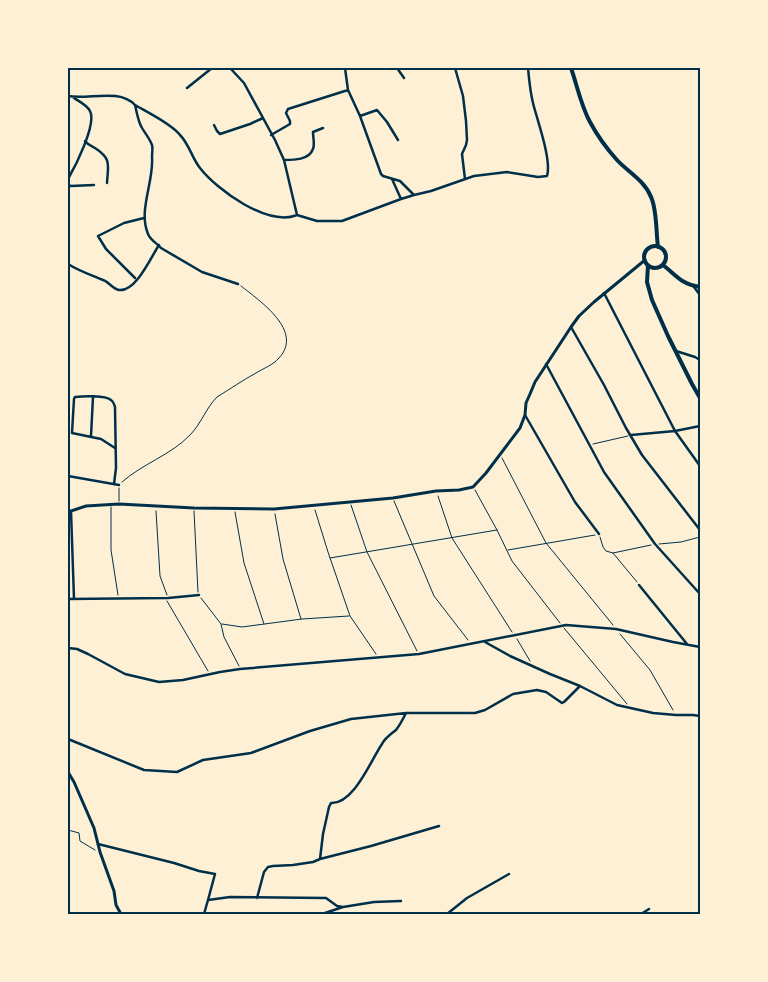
<svg xmlns="http://www.w3.org/2000/svg" width="768" height="982" font-family="Signika,sans-serif">
<style>
.lines{fill:none;stroke-linecap:round;stroke-linejoin:round}
.path{stroke:#003049;stroke-width:1}
.minor{stroke:#003049;stroke-width:2.5}
.tertiary{stroke:#003049;stroke-width:3}
.secondary{stroke:#003049;stroke-width:4}
.neatline{fill:none;stroke:#003049;stroke-width:2}
</style>
<rect width="100%" height="100%" fill="#fdf0d5"/>
<g class="lines">
<!-- path -->
<path class="path" d="M593,444l35,-8
M502,458l44,85 67,82
M122,482c20,-18 49,-27 68,-47 11,-11 16,-27 27,-38 13,-8 26,-17 39,-24 8,-5 17,-8 23,-15 25,-27 -19,-57 -38,-72
M475,490l22,40 15,31 48,62
M438,496l14,42 60,94
M119,501v-13
M394,501l40,95 34,44
M351,505l16,47 50,99
M111,507v43l7,45
M315,510l13,42 22,64 26,38
M156,511l4,65 7,19
M194,511l4,81
M235,512l9,51 20,61
M275,514l8,45 18,60
M600,537l3,10 3,4 7,2 24,29
M659,544l22,-2 19,-5
M508,550l87,-15
M613,553l38,-8
M330,558l167,-28
M201,598l20,26 3,13 15,29
M167,601l41,70
M222,624l20,3 60,-8 47,-3
M564,628l63,76
M620,634l30,36 23,40
M517,639l13,22
M68,830l11,3 1,8 15,9"/>
<!-- minor -->
<path class="minor" d="M230,68l14,15 31,57 9,20 13,55
M345,68l3,22 12,26 21,58 2,2 17,5 14,14
M397,68l7,10
M455,68l8,28 3,25 1,19 -1,5 -4,9 3,25
M187,88l25,-20
M68,96c20,4 51,-8 67,9 12,7 37,19 45,30 9,9 12,23 20,33 17,22 68,59 97,47
M135,105c2,8 3,16 7,23 3,5 8,11 10,17 1,3 0,8 0,12 2,25 -14,53 -4,77 3,7 9,9 13,14l41,24 36,12
M360,116l17,-6 10,12 11,18
M214,125l3,6 3,3 30,-10 13,-6
M271,135l19,-11v-3l-4,-8 2,-4 60,-19
M85,141c3,4 6,5 10,7 17,11 13,17 12,35
M284,160c10,0 25,0 29,-11 2,-5 0,-11 0,-17l10,-4
M68,179c7,-12 29,-55 22,-68 -3,-6 -10,-9 -16,-13
M392,179l9,20
M68,185l3,1 23,-1
M297,215l20,6h25l59,-22 13,-4 17,-4 43,-15 33,-4 31,5 9,-1c5,-16 -10,-56 -14,-73 -3,-12 -4,-24 -5,-35
M68,264c11,7 23,11 35,16 6,2 10,9 16,10 17,2 32,-33 40,-45
M135,278l-29,-29 -8,-13 26,-13 20,-5
M694,287l6,8
M604,293l71,138 25,35
M571,327l33,58 22,43 16,27 58,75
M676,351l19,6 5,3
M546,364l58,108 51,72 45,50
M525,415l50,87 24,32
M631,435l44,-4 25,-5
M91,436l2,-39
M68,476l51,9
M114,484l2,-16 -1,-61c-1,-3 -1,-5 -4,-7 -6,-5 -28,-4 -36,-3l-1,2 -2,34 29,6 14,9
M71,511l3,88
M639,585l48,59
M68,599l100,-1 31,-3
M485,642l25,14 40,18 30,12 37,19 36,8 23,2h17l7,1
M68,648l9,1 11,5 37,20 34,8 24,-2 37,-8 20,-3 179,-15 147,-29 50,4 57,13 27,5
M700,650v5
M68,739l76,31 33,2 26,-12 48,-7 59,-22 41,-12 55,-6h69l10,-3 28,-16 24,-4 9,2 16,11 2,-1 16,-16
M98,844l76,19 25,8 16,3 -7,26
M320,859l3,-25 6,-27 2,-4c23,1 40,-43 51,-59 3,-6 9,-10 14,-14 4,-5 7,-11 10,-17
M257,898l7,-26 4,-5 5,-1 20,-1 20,-3 7,-3 51,-13 68,-20
M204,914l4,-14 22,-3 96,1 11,8 6,1
M322,914l21,-7 31,-5 27,-1
M447,914l20,-16 42,-24
M641,914l8,-5"/>
<!-- tertiary -->
<path class="tertiary" d="M68,512l18,-6 33,-2 75,4 80,1 119,-11 43,-7 23,-1 14,-3 13,-14 34,-45 5,-13 1,-12 4,-9 5,-12 36,-55 8,-11 15,-14 51,-42
M68,772l6,10 20,46 6,24 14,39 2,14 5,9"/>
<!-- secondary -->
<path class="secondary" d="M571,68c6,17 10,38 19,54 7,13 17,27 27,38 11,12 28,21 34,37 6,12 5,36 7,50
M644 257a11 11 0 1 1 22 0a11 11 0 1 1-22 0Z
M648,265l-1,17 5,18 16,36 24,48 8,14
M663,265c14,11 18,19 37,22"/>
</g>
<!-- border -->
<rect width="768" height="982" fill="none" stroke="#fdf0d5" stroke-width="138"/>
<rect x="69" y="69" width="630" height="844" class="neatline"/>
</svg>
